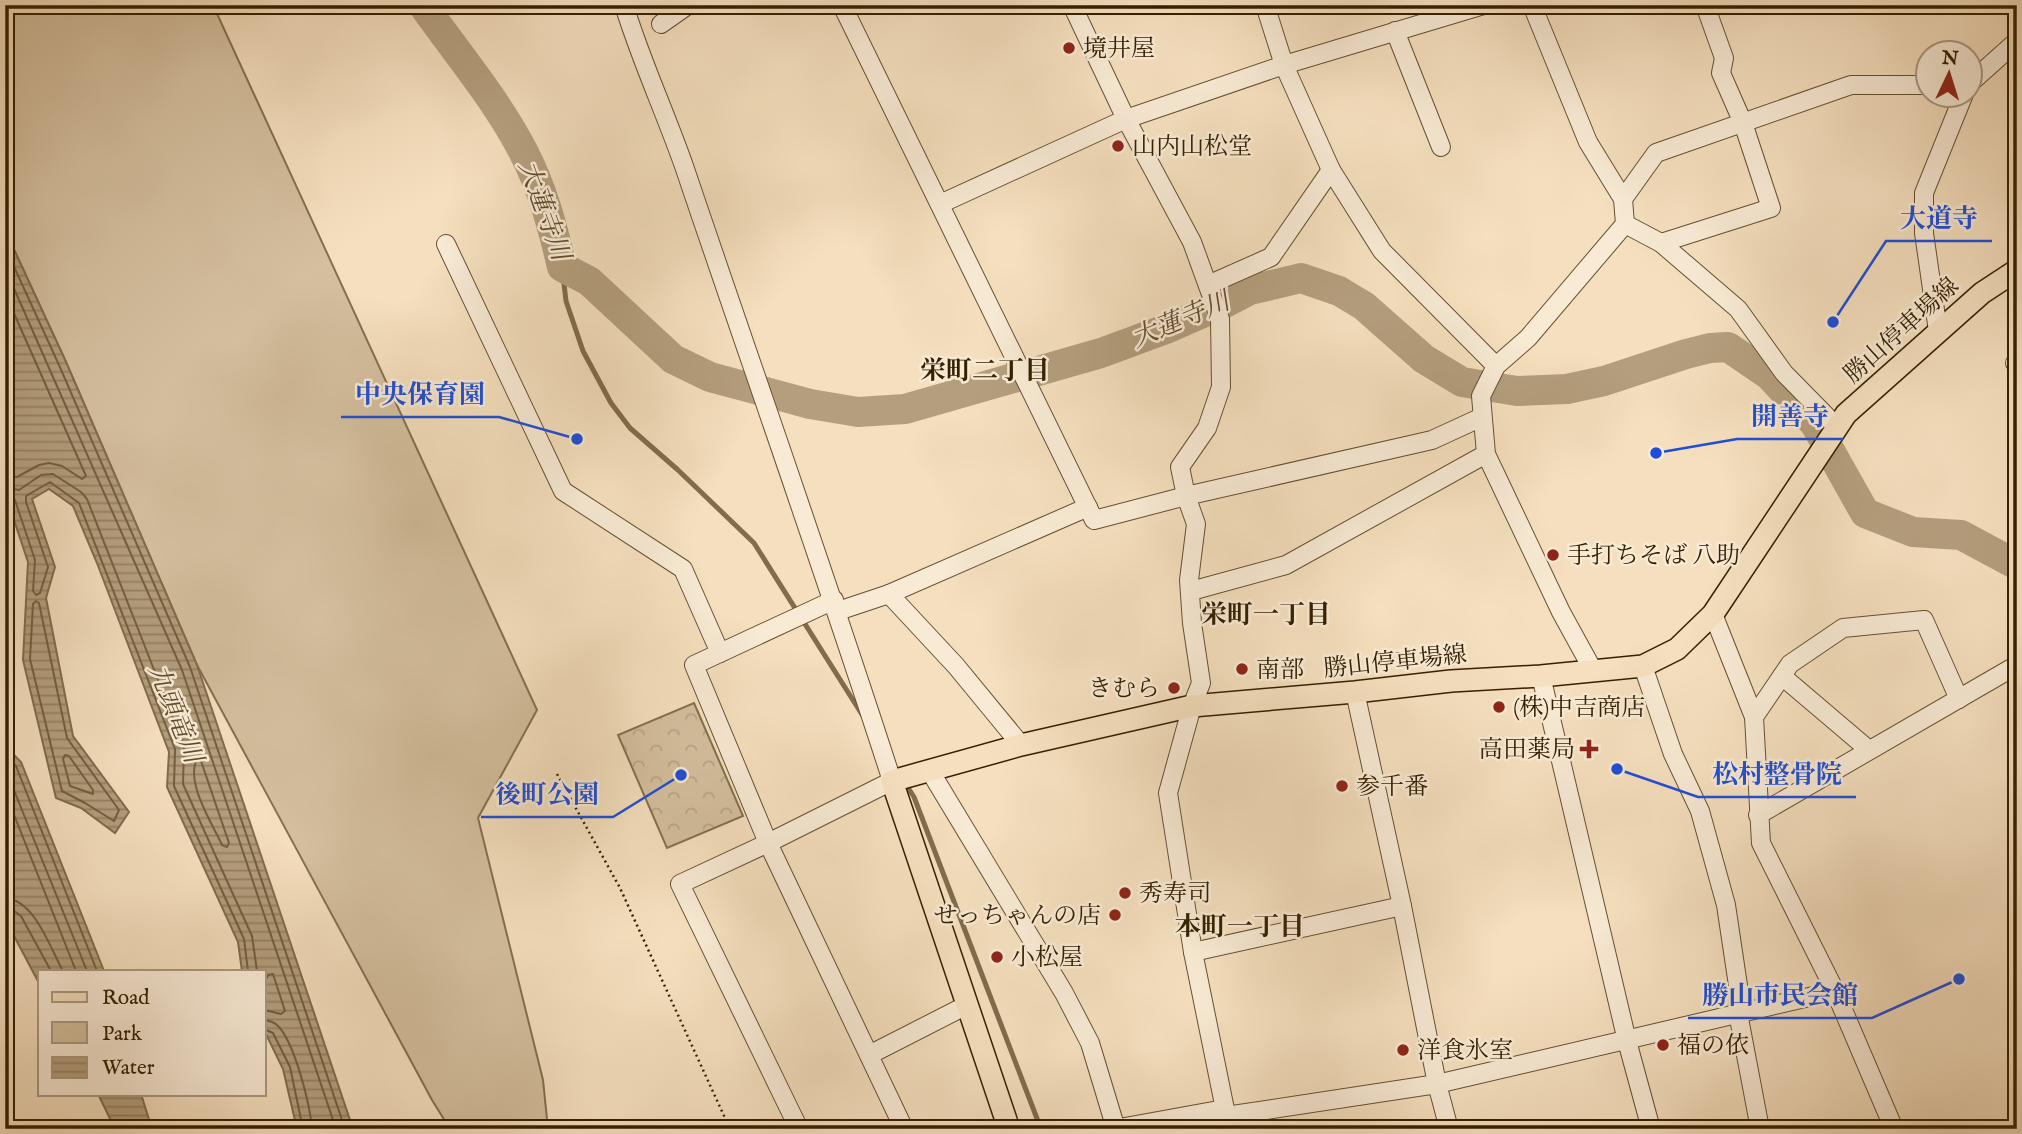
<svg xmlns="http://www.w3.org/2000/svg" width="2022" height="1134" font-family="'IM FELL English','Noto Serif JP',serif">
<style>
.green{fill:#d4bf9e;stroke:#84704f;stroke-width:2}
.forest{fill:url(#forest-crowns);stroke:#84704f;stroke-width:2}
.water{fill:url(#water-rules);stroke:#816c4b;stroke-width:2}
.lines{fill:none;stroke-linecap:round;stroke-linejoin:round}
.shore{stroke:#745f3e;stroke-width:2}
.stream{stroke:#816c4b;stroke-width:5}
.river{stroke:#b49e7d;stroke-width:30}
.minor-casing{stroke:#655030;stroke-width:20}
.major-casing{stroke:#352000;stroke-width:24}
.path{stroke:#352000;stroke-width:2.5;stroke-dasharray:2 3.5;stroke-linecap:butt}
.minor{stroke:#f8ead5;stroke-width:18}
.major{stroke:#f5dfbe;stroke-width:21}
.poi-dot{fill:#8f2418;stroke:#f8ead5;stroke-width:2.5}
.labels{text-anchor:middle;stroke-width:5;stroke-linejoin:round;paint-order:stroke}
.poi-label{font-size:24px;fill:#352000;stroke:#f8ead5;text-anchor:start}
.street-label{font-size:24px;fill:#352000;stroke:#f8ead5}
.water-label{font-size:26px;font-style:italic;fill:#614c2c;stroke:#f8ead5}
.neighbourhood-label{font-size:26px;font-weight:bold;fill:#352000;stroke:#f8ead5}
.leader{fill:none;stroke:#1d4ed8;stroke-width:2.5}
.callout-dot{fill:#1d4ed8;stroke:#f8ead5;stroke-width:2.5}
.callout-label{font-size:26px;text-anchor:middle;font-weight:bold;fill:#1d4ed8;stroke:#f8ead5;stroke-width:5;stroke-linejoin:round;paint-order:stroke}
</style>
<defs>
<pattern id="forest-crowns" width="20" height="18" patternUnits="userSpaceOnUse" patternTransform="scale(1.75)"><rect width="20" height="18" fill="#d4bf9e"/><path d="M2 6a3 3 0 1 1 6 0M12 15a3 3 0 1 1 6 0" fill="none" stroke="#b7a486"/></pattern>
<pattern id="water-rules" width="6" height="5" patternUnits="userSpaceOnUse" patternTransform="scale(1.75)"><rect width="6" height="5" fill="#b49e7d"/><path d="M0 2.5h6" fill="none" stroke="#938064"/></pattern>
</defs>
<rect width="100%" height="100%" fill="#f5dfbe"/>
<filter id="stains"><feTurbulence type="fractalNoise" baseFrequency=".00286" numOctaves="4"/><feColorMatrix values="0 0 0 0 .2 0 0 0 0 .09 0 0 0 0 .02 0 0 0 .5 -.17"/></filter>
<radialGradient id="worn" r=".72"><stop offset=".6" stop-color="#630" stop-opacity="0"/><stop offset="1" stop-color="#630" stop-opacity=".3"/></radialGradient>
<path class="green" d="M5 5H213L537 710 478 818 543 1080 548 1129H450L432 1100 197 665 66 362 5 230Z"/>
<path class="forest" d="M694 703 743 816 667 848 618 735Z"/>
<g class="water">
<path d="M5 230 66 362 197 665 353 1129H297L283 1069 264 1030V971H242L238 942 167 787 169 752 97 563 73 506 49 489 32 499 55 567 46 598 73 736 129 812 115 833 81 808 56 798 23 660 28 562 5 493Z"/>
<path d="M5 746 21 762 104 971H40V985L5 919Z"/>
<path d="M98 1094H141L152 1129H115Z"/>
</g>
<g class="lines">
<g class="shore">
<path d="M5 247 59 365 190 667 345 1129"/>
<path d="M5 268 182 670 336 1129"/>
<path d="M5 293 86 476 82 479 62 466 49 463 39 465 17 477 5 476"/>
<path d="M5 487 19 490 41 475 53 474 81 492 87 499 184 746 183 784 252 936 257 971"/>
<path d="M5 496H11L15 500 35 560 33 591 36 595 40 593 48 567 26 502V496L50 482 79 503 175 749 174 786 244 939 248 971"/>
<path d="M36 601 39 603 67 738 119 810 114 821 85 803 62 791 30 659 33 604Z"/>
<path d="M65 755 69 756 93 790V794L70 786 63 759Z"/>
<path d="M5 756 16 766 97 971"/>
<path d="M197 759 201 761 229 843 227 847 222 845C212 823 185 782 197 759Z"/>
<path d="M5 768 87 971"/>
<path d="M5 792 76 971"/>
<path d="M5 898C35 900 50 948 63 971"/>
<path d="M5 909 14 911 21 916 51 971"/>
<path d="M264 983 268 975 273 974 285 1011 281 1014 264 1010"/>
<path d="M264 1020C270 1021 275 1022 279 1027 295 1045 310 1104 312 1129"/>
<path d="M264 1029 273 1033 290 1067 303 1129"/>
</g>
<g class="stream">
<path d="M562 267 566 301 583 351 611 403 630 428 678 470 754 543 863 716"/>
<path d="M905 783 914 797 1041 1129"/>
</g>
<path class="river" d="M423 5C457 53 496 99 523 151 542 187 553 228 562 267L589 281 673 359 710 377 810 404 858 412 905 409 1101 353 1166 329 1223 304 1250 290 1301 278 1339 291 1364 306 1424 359 1462 382 1517 391 1567 389 1604 381 1686 354 1710 348 1728 347 1769 375 1815 424 1865 513 1913 532 1961 535 2017 565"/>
<g class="minor-casing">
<g id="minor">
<path d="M624 5C641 61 666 114 685 169 754 373 826 576 892 781L768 843 680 884 799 1129"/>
<path d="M842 5 1094 520 1186 496 1432 440 1482 417"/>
<path d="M1072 5 1126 119 1192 242 1220 319 1221 387 1207 428 1180 467 1186 496 1196 524 1189 580 1192 623 1201 683 1192 706 1168 793 1193 952 1229 1129"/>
<path d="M1265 5 1284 65 1331 170 1382 251 1496 366"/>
<path d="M1532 5 1588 142 1623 199 1625 224 1528 338 1496 366 1481 396 1486 454 1561 612 1594 672"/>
<path d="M661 24 688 5"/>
<path d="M1395 31 1441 147"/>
<path d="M1969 84 2017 41"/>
<path d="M1623 199 1656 153 1851 85H1927"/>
<path d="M940 204 1126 119 1284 65 1484 5"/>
<path d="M1625 224 1661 243 1738 309 1784 373 1837 427"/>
<path d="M1661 243 1771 208 1743 123 1721 73 1724 58 1705 5"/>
<path d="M446 244 563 491 683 569 720 653"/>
<path d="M1208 285 1271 257 1331 170"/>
<path d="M1938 331 1924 233V193L1964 94"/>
<path d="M2015 363 2017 361"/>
<path d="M1191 591 1286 565 1486 454"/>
<path d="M834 600 694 665 768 843 904 1129"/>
<path d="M838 611 889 594"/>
<path d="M1713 614 1754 717 1761 843 1835 991 1894 1129"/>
<path d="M1643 666 1673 754 1700 811 1726 905 1739 992 1738 1013 1760 1129"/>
<path d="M1541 676 1627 1041 1651 1129"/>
<path d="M1782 676 1869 750"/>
<path d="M1355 692 1402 906 1437 1084 1449 1129"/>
<path d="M1754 717 1790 664 1843 628 1924 620 1959 699"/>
<path d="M1021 745 956 666 889 594 1088 507"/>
<path d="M930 771 1064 993 1090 1043 1116 1129"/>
<path d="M1758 815 2017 665"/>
<path d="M1193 952 1402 906"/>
<path d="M869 1055 967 1005"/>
<path d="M1226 1116 1437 1084 1835 991"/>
<path d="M1114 1129 1224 1109"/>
</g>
</g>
<g class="major-casing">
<path id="major" d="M1009 1129 892 781 1021 745 1192 706 1355 692 1451 681 1541 676 1643 666 1677 649 1713 614 1846 414 1982 293 2017 270"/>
</g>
<path class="path" d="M557 774 620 888 730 1129"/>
<use href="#minor" class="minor"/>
<use href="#major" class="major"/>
</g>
<g class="poi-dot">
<circle cx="1069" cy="48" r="7"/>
<circle cx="1118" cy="146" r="7"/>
<circle cx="1553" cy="555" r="7"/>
<circle cx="1242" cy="669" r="7"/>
<circle cx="1174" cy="688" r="7"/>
<circle cx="1499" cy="707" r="7"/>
<path d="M1585.5 738.5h7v7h7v7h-7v7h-7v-7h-7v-7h7z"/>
<circle cx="1342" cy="786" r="7"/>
<circle cx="1125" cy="893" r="7"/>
<circle cx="1115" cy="915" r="7"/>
<circle cx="997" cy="957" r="7"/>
<circle cx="1663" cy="1045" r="7"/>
<circle cx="1403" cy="1050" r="7"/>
</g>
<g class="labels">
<g class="poi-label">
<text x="1083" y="56">境井屋</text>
<text x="1132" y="154">山内山松堂</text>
<text x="1567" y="563">手打ちそば 八助</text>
<text x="1256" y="677">南部</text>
<text x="1160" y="696" text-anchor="end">きむら</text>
<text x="1513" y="715">(株)中吉商店</text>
<text x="1575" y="757" text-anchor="end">高田薬局</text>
<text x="1356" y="794">参千番</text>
<text x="1139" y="901">秀寿司</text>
<text x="1101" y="923" text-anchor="end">せっちゃんの店</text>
<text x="1011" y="965">小松屋</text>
<text x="1677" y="1053">福の依</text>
<text x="1417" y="1058">洋食氷室</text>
</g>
<g class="street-label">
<text transform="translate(1901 330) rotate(-42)" y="8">勝山停車場線</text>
<text transform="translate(1395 661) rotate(-6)" y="8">勝山停車場線</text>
</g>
<g class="water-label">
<text transform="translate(545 210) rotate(70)" y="9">大蓮寺川</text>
<text transform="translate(1180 319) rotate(-23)" y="9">大蓮寺川</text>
<text transform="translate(176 713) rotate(68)" y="9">九頭竜川</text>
</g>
<g class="neighbourhood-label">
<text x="985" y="379">栄町二丁目</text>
<text x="1266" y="623">栄町一丁目</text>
<text x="1240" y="935">本町一丁目</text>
</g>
</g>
<path class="leader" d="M1833 322L1886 241H1992M577 439L499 417H341M1656 453L1737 439H1843M1617 769L1698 797H1856M681 775L613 817H481M1959 979L1872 1018H1688"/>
<g class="callout-dot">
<circle cx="1833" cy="322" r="7"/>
<circle cx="577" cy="439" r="7"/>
<circle cx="1656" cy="453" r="7"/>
<circle cx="1617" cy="769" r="7"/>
<circle cx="681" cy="775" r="7"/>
<circle cx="1959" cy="979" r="7"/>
</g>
<g class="callout-label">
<text x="1939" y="227">大道寺</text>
<text x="420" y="403">中央保育園</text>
<text x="1790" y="425">開善寺</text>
<text x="1777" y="783">松村整骨院</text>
<text x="547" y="803">後町公園</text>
<text x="1780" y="1004">勝山市民会館</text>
</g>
<rect width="2022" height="1134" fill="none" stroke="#f5dfbe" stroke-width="28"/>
<rect x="7" y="7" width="2008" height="1120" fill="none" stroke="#352000" stroke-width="3.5"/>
<rect x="14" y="14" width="1994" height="1106" fill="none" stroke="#352000" stroke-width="2"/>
<rect x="38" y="970" width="228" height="126" fill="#f8ead5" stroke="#aa9980" stroke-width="2"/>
<rect x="52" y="992" width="35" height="10" fill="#f5dfbe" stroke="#aa9980" stroke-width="2"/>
<text x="102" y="1004" font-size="21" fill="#352000">Road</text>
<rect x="52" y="1022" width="35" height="21" fill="#d4bf9e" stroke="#aa9980" stroke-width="2"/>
<text x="102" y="1040" font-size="21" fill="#352000">Park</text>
<rect x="52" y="1057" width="35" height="21" fill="url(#water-rules)" stroke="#aa9980" stroke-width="2"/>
<text x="102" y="1074" font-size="21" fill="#352000">Water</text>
<g transform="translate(1949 74) rotate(4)"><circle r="33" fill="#f8ead5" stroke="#aa9980" stroke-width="2"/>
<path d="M0-5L12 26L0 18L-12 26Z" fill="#8f2418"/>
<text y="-10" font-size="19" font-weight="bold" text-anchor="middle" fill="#352000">N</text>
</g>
<rect width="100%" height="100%" filter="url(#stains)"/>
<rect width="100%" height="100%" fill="url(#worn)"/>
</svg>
